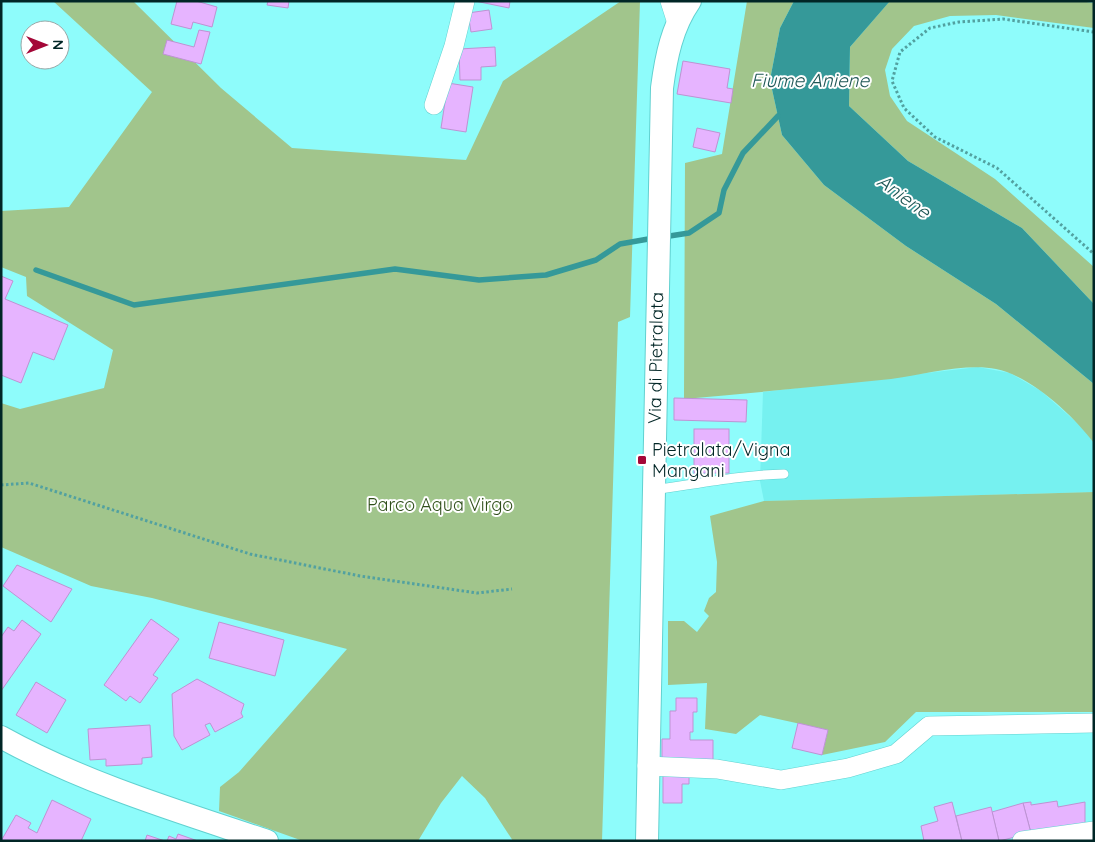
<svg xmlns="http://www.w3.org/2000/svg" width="1095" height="842" font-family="Quicksand,sans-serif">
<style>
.built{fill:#76f1f0}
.green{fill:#a1c58c}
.water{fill:#359999}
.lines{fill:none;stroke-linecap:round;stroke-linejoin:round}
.stream{stroke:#359999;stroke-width:5.5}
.building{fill:#e6b4ff;stroke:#be93d3}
.service-casing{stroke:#61d1d0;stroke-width:10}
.minor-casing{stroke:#61d1d0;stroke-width:20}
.tertiary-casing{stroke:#61d1d0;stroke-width:24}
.path{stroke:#52a1a0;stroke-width:3;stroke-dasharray:2.5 2.5;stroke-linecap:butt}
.service{stroke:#fff;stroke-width:9}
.minor{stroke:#fff;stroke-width:19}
.tertiary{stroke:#fff;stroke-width:22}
.poi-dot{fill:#a40738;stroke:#fff;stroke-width:2}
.labels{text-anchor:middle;stroke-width:4;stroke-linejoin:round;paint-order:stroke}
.street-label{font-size:18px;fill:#012626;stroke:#fff}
.poi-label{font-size:18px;fill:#012626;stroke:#fff;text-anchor:start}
.park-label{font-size:18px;fill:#304f1b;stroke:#fff}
.water-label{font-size:19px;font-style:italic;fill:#205857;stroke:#fff}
</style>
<rect width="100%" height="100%" fill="#8efcfb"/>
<path class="built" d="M978 367 1010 373 1041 391 1083 428 1094 443V492L764 501 760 481 763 392Z"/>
<g class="green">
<path d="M53 1H133L221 88 292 148 466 160 503 81 621 1H640L630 317 618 322 602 841H513L485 798 462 776 441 803 418 841H303L219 811 220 787 239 772 347 649 152 598 91 586 1 547V403L20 409 104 388 113 350 27 296 26 277 1 267V211L69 207 152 92Z"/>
<path d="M747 1H794L780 28 770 80 782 135 824 185 906 246 996 304 1094 384V443C1073 415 1031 376 996 369 965 363 923 375 891 379 822 386 753 393 684 399L685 163 722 154Z"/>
<path d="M1079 1 1094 3V28L996 15 950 16 914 26 892 49 885 70 890 96 907 121 995 179 1094 267V304L1022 228 908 161 849 106 850 47 889 2Z"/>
<path d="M1094 492V712H916L885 742 822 755 828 730 760 715 736 734 705 729 707 683 668 685V621H684L697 632 709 616 704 611 709 598 716 592 717 562 710 516 764 501Z"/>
</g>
<path class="water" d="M794 1H890L850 47 849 106 908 161 1022 228 1094 304V384L996 304 906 246 824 185 782 135 770 80 780 28Z"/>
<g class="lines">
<g class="stream">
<path d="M663 237 689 233 719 213 724 190 743 153 778 116"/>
<path d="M36 270 134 305 395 269 479 280 546 275 596 260 620 244 654 238"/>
</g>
</g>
<g class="building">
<path d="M177 1H196L217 7 212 27 193 22 191 29 171 24Z"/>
<path d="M268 1H289L288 8 267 5Z"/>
<path d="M475 1H510L509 8Z"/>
<path d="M489 10 492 29 471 32 468 13Z"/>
<path d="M199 30 210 32 201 64 163 54 167 40 194 47Z"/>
<path d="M495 47 496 66 481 67V80H460L459 49Z"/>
<path d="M683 61 730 69 727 88 733 89 731 103 677 94Z"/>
<path d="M448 83 473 87 466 132 441 128Z"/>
<path d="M697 128 720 133 715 152 693 147Z"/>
<path d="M1 276 13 281 5 299 68 325 54 360 33 352 21 383 1 375Z"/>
<path d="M674 398 747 400 746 422 674 420Z"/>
<rect x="694" y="429" width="35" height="44"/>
<path d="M17 565 72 589 51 622 3 586Z"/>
<path d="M151 619 179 639 153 675 158 678 140 703 130 696 126 701 104 685Z"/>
<path d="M22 620 41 634 1 691V637L8 627 14 631Z"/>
<path d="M219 622 284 640 275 676 209 658Z"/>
<path d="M197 679 244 704 241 713 243 717 215 732 210 723 205 725 210 735 182 750 174 736 172 694Z"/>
<path d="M36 682 66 700 47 733 16 715Z"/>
<path d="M676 698H697V712H693V732H690V740H713V762H662V739H670V711H676Z"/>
<path d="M798 723 828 730 822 755 792 748Z"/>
<path d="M150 725 152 757 142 758V764L106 766V759L90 760 88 729Z"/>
<path d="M663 775H689V784H682V803H663Z"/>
<path d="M52 800 91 819 81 841H1L16 815 31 823 28 828 37 833Z"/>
<path d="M1057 801 1058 807 1085 802V825L1031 833 1023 803 1031 802V805Z"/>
<path d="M952 802 962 841H924L921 826 938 821 934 807Z"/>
<path d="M1023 803 1031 833 999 841 992 812Z"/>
<path d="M991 807 999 841H962L956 816Z"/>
<path d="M178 834 198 841H167L169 836 176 839Z"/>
<path d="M147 835 165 841H145Z"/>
</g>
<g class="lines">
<g class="service-casing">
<path id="service" d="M653 490C697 484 740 475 784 474"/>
</g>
<g class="minor-casing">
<g id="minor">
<path d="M670 1 677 23"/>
<path d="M434 105 454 46 465 1"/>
<path d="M647 766 717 769 781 780 848 768 896 754 929 726 1094 723"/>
<path d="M1022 841 1094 831"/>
</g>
</g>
<g class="tertiary-casing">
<g id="tertiary">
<path d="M1 737C84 783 177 811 267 841"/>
<path d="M647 841 662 88C666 57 672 27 690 1"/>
</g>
</g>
<g class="path">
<path d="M1094 32 1003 19 959 22 930 28 900 52 892 81 904 108 935 137 997 168 1094 254"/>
<path d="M1 485 29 483 250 554 360 576 477 593 512 589"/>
</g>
<use href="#service" class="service"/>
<use href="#minor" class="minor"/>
<use href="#tertiary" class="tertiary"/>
</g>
<rect class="poi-dot" x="637" y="455" width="10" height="10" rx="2.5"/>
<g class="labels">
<g class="street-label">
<text transform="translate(656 358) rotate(-89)" y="6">Via di Pietralata</text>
</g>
<g class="poi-label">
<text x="652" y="456">Pietralata/Vigna<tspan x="652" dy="21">Mangani</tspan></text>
</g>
<g class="park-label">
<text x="440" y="511">Parco Aqua Virgo</text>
</g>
<g class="water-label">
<text x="810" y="87">Fiume Aniene</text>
<text transform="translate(904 196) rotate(36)" y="7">Aniene</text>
</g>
</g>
<rect width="1095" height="842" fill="none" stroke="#012626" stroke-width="5"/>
<g transform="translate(45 45) rotate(90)"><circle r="24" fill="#ffffff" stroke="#99a8a8"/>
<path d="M0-4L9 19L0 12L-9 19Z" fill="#a40738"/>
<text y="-8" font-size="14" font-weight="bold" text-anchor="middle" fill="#012626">N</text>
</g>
</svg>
